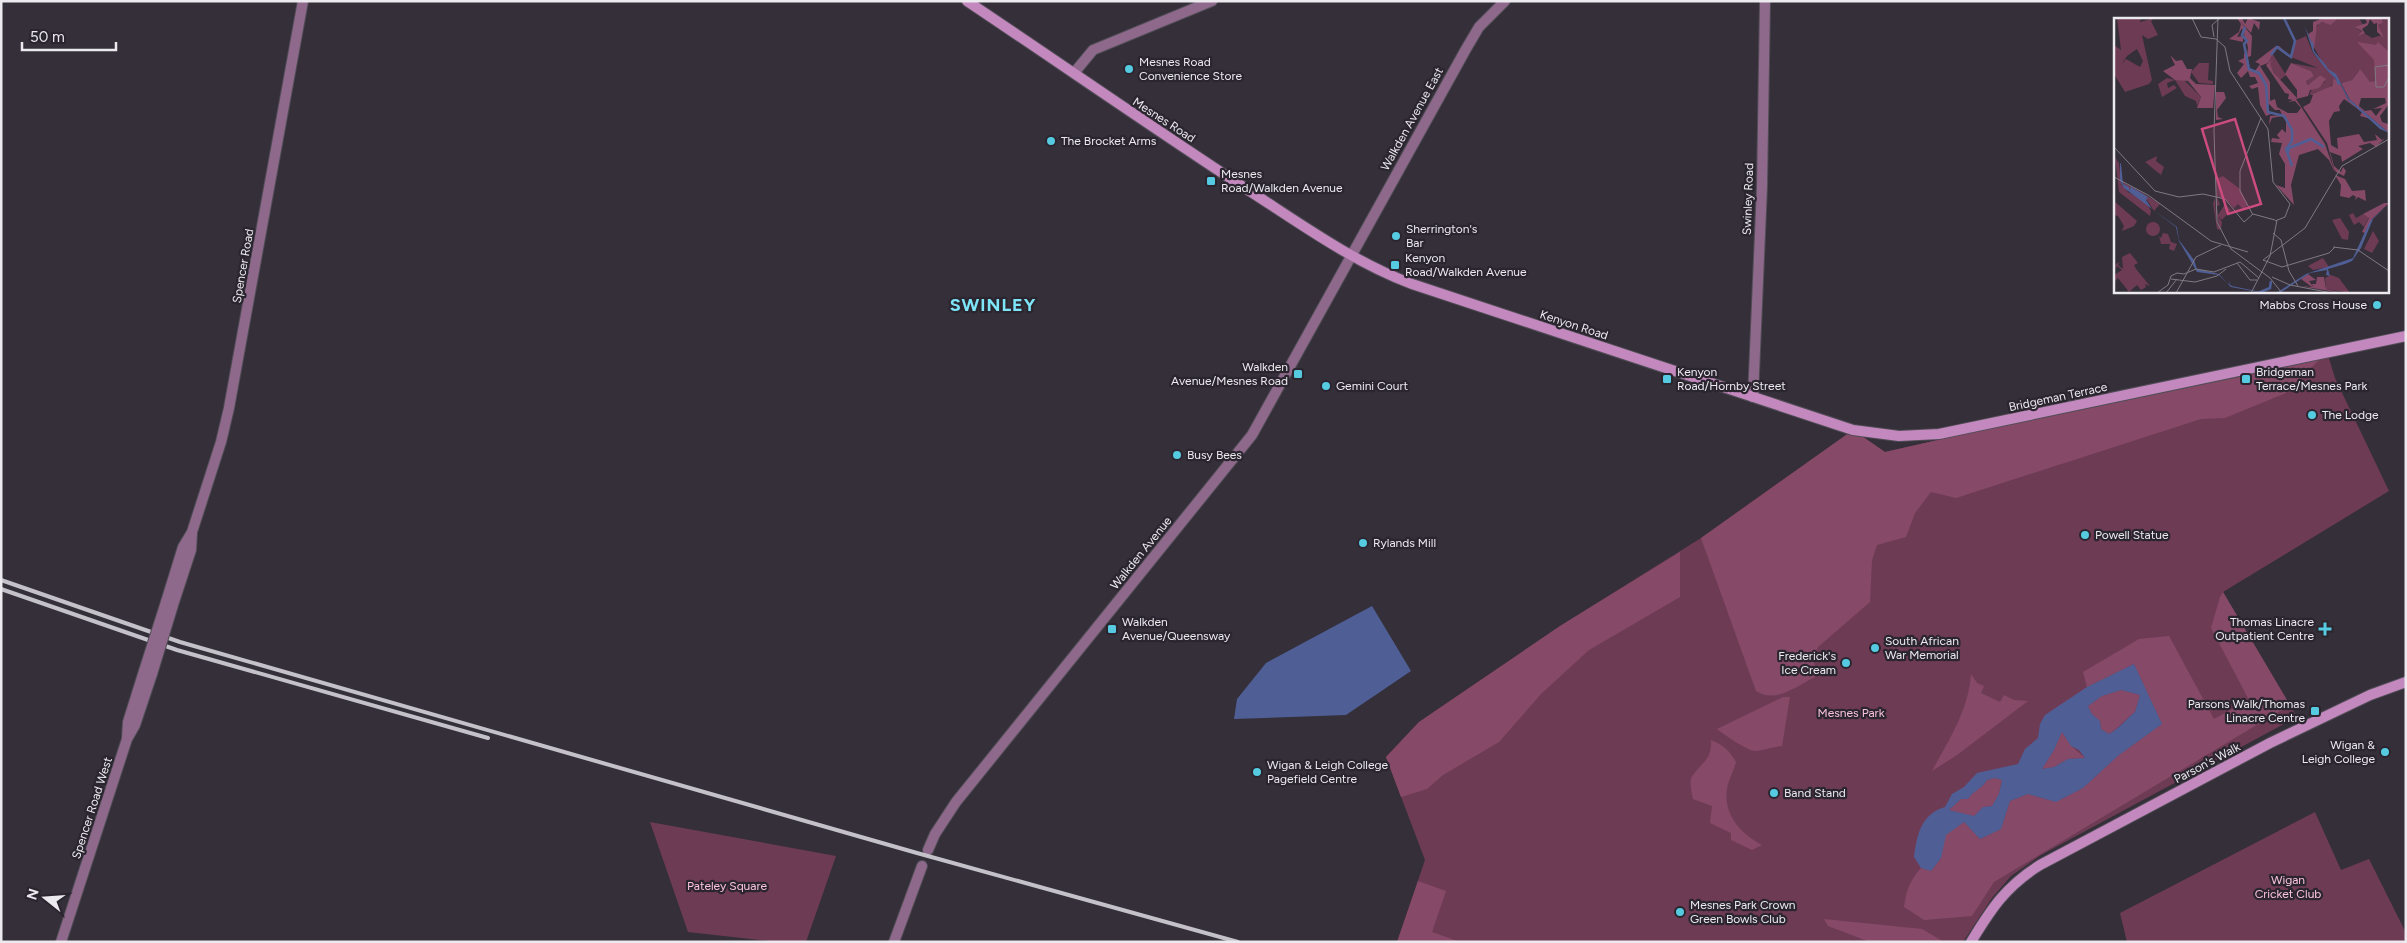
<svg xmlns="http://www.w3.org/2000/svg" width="2407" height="943" font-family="Figtree,sans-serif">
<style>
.green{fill:#6e3b55}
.forest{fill:#864a68}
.water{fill:#4f5f96;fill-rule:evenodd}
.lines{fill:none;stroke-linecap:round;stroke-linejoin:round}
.tertiary-casing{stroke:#514d56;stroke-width:12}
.secondary-casing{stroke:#514d56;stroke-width:12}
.tertiary{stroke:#8e698b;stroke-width:10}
.secondary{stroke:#c388be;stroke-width:10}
.rail{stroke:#c4c1c8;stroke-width:4}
.tertiary-bridge-casing{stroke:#514d56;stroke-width:12;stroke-linecap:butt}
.tertiary-bridge{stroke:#8e698b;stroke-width:10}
.poi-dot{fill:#55cae0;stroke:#2a252f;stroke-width:2}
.labels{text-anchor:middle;stroke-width:4.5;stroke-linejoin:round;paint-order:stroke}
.poi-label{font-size:12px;fill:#ece9ef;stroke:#2a252f;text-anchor:start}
.street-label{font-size:12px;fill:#ece9ef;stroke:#2a252f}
.park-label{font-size:12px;fill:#fbc2dd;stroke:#2a252f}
.district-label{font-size:18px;font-weight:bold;letter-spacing:1px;fill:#7ee5f9;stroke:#2a252f}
.inset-river{fill:none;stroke:#4f5f96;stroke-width:2.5}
.inset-road{fill:none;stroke:#7e7982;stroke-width:1}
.view{fill:#cc4c80;fill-opacity:0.15;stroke:#cc4c80;stroke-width:2.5}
.inset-edge{fill:none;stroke:#ece9ef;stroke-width:2.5}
</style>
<rect width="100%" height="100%" fill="#342f39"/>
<g class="green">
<path d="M2327 352 2335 378 2389 491 2223 592 2297 717 2041 855 2011 876 1992 898 1963 942H1397L1425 860 1386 757 1419 722 1560 626 1701 538 1853 430 1885 452Z"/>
<path d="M2315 812 2341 870 2369 859 2406 933V942H2127L2120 913Z"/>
<path d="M650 822 836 856 806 942H778L688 932Z"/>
</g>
<g class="forest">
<path d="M2327 352 2286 393 2225 418 2201 419 1956 498 1931 492 1915 513 1906 537 1877 545 1872 560 1870 602 1818 647 1814 657 1815 677C1797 686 1775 704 1756 691L1701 538 1853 430 1885 452Z"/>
<path d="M1680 552V597L1589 650 1541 694 1499 742 1443 775 1427 789 1401 797 1386 757 1419 722 1560 626Z"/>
<path d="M2223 592 2290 705 1994 882 1972 916 1924 920 1904 907C1906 891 1910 880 1921 868L1931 871 1941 858 1945 835 1964 822 1980 839 2001 829 2010 801 2028 794 2056 802 2083 788 2119 755 2162 724 2134 664 2087 687 2083 672 2139 639 2169 636 2214 719 2249 700 2211 628 2220 597Z"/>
<path d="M1971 674 1977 683 1984 686 1981 693 2000 702 2004 695 2014 700 2028 701 1957 755 1932 771C1949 740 1969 709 1971 674Z"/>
<path d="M2121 690 2140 695 2135 712C2125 719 2120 727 2109 734L2101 729 2100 721 2092 714 2088 706 2102 696Z"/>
<path d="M1783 697H1790L1782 746C1773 747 1761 751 1755 751 1748 751 1723 734 1717 729Z"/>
<path d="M2062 732 2071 746 2085 758 2068 759 2054 767 2042 769 2054 750Z"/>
<path d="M1711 740C1723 745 1729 750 1736 762 1734 770 1730 777 1728 784 1721 812 1739 833 1762 845L1752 850 1731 840V833L1710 823 1712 806 1693 799C1692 792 1688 781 1693 775 1702 762 1712 760 1711 740Z"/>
<path d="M1995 778 2002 779 1999 794 1992 806 1983 807 1974 816 1949 810 1961 799H1968C1974 790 1982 789 1987 780Z"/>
<path d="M1418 881 1446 891 1432 932 1460 942H1397Z"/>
<path d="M1824 919 1922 929 1944 942H1870L1828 926Z"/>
</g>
<g class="water">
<path d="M1372 606 1411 671 1346 715 1234 719 1237 699 1266 663Z"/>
<path d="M2134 664 2162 724 2119 755 2083 788 2056 802 2028 794 2010 801 2001 829 1980 839 1964 822 1946 835 1941 858 1931 871 1921 868 1914 857C1917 835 1921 814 1945 807L1952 794 1964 787 1977 773 2018 764 2025 749 2038 738 2040 724 2045 715 2087 687ZM2121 690 2140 695 2135 712C2126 719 2120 728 2109 734L2101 729 2100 721 2092 714 2088 706 2102 696ZM2062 732 2071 746 2079 750 2085 758 2068 759 2054 767 2042 769 2054 750ZM1995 778 2002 780 1999 794 1992 806 1983 807 1974 816 1949 810 1961 799H1968C1974 790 1982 789 1987 780Z"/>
</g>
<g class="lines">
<g class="tertiary-casing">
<g id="tertiary">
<path d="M1074 73 1093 50 1212 1"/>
<path d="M1753 397 1762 187 1765 1"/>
<path d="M166 602 183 547 192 532 221 442 229 408 303 1"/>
<path d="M173 605 191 550 192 533"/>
<path d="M127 738 128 722 144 671"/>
<path d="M928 850 935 834 956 802 1252 435 1466 49 1479 27 1505 1"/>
<path d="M61 942 127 739 135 725 152 674"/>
<path d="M894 942 922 866"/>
</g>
</g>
<g class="secondary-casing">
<g id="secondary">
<path d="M967 1C1061 64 1153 128 1248 190 1301 224 1353 262 1412 284L1853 430 1899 436 1939 434 2406 336"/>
<path d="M1971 942C1991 909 2006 886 2040 865L2270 743 2370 695 2406 682"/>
</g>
</g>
<use href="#tertiary" class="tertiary"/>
<use href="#secondary" class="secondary"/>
<g class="rail">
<path d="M1 580 180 642 917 853 1238 942"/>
<path d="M1 589 177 650 488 738"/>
</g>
<g class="tertiary-bridge-casing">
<g id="tertiary-bridge">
<path d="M144 671 166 602"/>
<path d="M152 674 173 605"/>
</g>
</g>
<use href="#tertiary-bridge" class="tertiary-bridge"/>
</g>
<g class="poi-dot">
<circle cx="1129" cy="69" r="5"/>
<circle cx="1051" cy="141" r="5"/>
<rect x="1206" y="176" width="10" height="10" rx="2.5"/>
<circle cx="1396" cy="236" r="5"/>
<rect x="1390" y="260" width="10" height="10" rx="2.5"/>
<circle cx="2377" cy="305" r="5"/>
<rect x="1293" y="369" width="10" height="10" rx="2.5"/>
<rect x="1662" y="374" width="10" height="10" rx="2.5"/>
<rect x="2241" y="374" width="10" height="10" rx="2.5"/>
<circle cx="1326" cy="386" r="5"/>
<circle cx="2312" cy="415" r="5"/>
<circle cx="1177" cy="455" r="5"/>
<circle cx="2085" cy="535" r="5"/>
<circle cx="1363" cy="543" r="5"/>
<rect x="1107" y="624" width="10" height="10" rx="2.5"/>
<path d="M2322.5 621.5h5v5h5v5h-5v5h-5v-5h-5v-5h5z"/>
<circle cx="1875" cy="648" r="5"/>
<circle cx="1846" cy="663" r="5"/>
<rect x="2310" y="706" width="10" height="10" rx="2.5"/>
<circle cx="2385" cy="752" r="5"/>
<circle cx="1257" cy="772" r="5"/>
<circle cx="1774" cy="793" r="5"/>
<circle cx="1680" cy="912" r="5"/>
</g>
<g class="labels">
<g class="poi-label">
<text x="1139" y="66">Mesnes Road<tspan x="1139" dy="14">Convenience Store</tspan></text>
<text x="1061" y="145">The Brocket Arms</text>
<text x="1221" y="178">Mesnes<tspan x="1221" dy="14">Road/Walkden Avenue</tspan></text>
<text x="1406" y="233">Sherrington's<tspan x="1406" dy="14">Bar</tspan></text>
<text x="1405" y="262">Kenyon<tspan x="1405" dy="14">Road/Walkden Avenue</tspan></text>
<text x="2367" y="309" text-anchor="end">Mabbs Cross House</text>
<text x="1288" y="371" text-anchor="end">Walkden<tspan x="1288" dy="14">Avenue/Mesnes Road</tspan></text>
<text x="1677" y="376">Kenyon<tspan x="1677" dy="14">Road/Hornby Street</tspan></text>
<text x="2256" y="376">Bridgeman<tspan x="2256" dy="14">Terrace/Mesnes Park</tspan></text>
<text x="1336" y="390">Gemini Court</text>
<text x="2322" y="419">The Lodge</text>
<text x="1187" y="459">Busy Bees</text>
<text x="2095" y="539">Powell Statue</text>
<text x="1373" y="547">Rylands Mill</text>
<text x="1122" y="626">Walkden<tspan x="1122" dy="14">Avenue/Queensway</tspan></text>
<text x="2314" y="626" text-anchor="end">Thomas Linacre<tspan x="2314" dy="14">Outpatient Centre</tspan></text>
<text x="1885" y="645">South African<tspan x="1885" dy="14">War Memorial</tspan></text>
<text x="1836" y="660" text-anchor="end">Frederick's<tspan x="1836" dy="14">Ice Cream</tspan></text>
<text x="2305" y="708" text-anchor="end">Parsons Walk/Thomas<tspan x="2305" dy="14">Linacre Centre</tspan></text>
<text x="2375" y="749" text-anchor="end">Wigan &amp;<tspan x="2375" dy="14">Leigh College</tspan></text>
<text x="1267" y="769">Wigan &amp; Leigh College<tspan x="1267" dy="14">Pagefield Centre</tspan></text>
<text x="1784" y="797">Band Stand</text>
<text x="1690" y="909">Mesnes Park Crown<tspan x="1690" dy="14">Green Bowls Club</tspan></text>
</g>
<g class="street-label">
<text transform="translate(1412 119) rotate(-61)" y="4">Walkden Avenue East</text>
<text transform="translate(1164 120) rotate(33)" y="4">Mesnes Road</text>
<text transform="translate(1748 199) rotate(-88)" y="4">Swinley Road</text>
<text transform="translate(243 266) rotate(-80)" y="4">Spencer Road</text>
<text transform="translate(1574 325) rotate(18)" y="4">Kenyon Road</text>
<text transform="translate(2058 397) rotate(-12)" y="4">Bridgeman Terrace</text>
<text transform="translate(1141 553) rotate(-51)" y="4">Walkden Avenue</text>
<text transform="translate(2207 763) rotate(-28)" y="4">Parson's Walk</text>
<text transform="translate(92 808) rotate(-72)" y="4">Spencer Road West</text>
</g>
<g class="park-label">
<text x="1851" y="717">Mesnes Park</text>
<text x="2288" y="884">Wigan<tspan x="2288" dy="14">Cricket Club</tspan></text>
<text x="727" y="890">Pateley Square</text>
</g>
<g class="district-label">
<text x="993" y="311">SWINLEY</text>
</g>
</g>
<g transform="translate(2114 18)">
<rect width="275" height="275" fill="#342f39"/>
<path d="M3 0H27L26 4 40 0 37 3 44 17 34 21 28 17 38 62 35 66 11 74 0 56V27L7 32ZM23 31 29 43 26 49 12 41 7 47 13 38ZM224 0H245L249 7 240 9 258 20 268 17 269 20 264 7 269 5 268 1 275 0V62L263 60 261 64H256L245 52 238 62 227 65 211 49 197 24 205 4 213 5ZM192 18 199 35 221 61 216 70 195 77 198 71 211 64 206 57 194 67 192 62 200 58 197 53 177 45 204 50 177 39 181 23ZM158 35 172 57 165 63 153 42ZM85 45H95L94 62 99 63V66L85 65 77 54ZM53 60 61 62 53 65 54 70 60 67 63 70 48 79 44 66ZM68 60 87 79 83 88 82 83 71 78 61 62ZM43 138 42 143 50 149 47 157 31 144ZM1 140 5 145 7 166 14 174 32 184 37 193 36 198 5 174ZM109 158 126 171 134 187 129 191 124 186 120 190 112 182 103 179 106 187 103 188 104 197 111 186 117 192 108 202 104 198 108 204 107 212 103 211 99 185 101 180 102 201 105 209 102 193V161ZM7 163 27 174 46 186 40 193 33 182 14 172ZM0 183 23 203 20 208 8 213 10 208 4 198 0 197ZM239 195 242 200 249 196 255 199 250 209 245 204 240 207 235 197ZM226 200 235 214 234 222 228 221 218 202ZM32 211a7 7 0 1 1 14 0a7 7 0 1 1-14 0ZM259 213 265 223 258 235 250 231ZM49 215 54 216 57 224 63 226 60 233 55 231 56 226H47L45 218 47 220ZM16 235 24 245 20 247 22 251 36 268 31 266 32 269 27 272 23 267 15 274 4 260 1 263 0 257 8 252 3 248 1 251 2 246 6 244 4 247 9 251 8 239ZM209 240 215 249 199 252 194 248ZM217 257 225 260 236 275 212 271 211 260Z" fill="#6e3b55" fill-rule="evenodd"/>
<path d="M123 0H128L131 6 134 0 146 4 145 12 140 5 137 15 126 3 138 18 137 38 134 39 135 51 141 53 146 46 141 44 162 28H165L177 39 181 24 177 40 162 29 154 45 146 48 156 64V83L161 81 163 89 174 95H183L187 90 181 83 174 84 179 82 174 81 175 76 171 75 152 47 158 42 156 46 160 55 183 80V72L171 56 177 45 197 53 200 58 192 63 194 67 206 57 212 61 205 70 196 72 194 78 182 81 211 126 221 155 215 142 204 131 185 137 177 167 180 187 162 167 171 170V146L165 136 168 125 157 124 158 120 166 121 163 117 168 111 172 115V102L168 98 158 100 155 107 156 98 168 97 166 92H161L155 86 153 90 157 96 152 98 146 87 144 69 138 71 135 68 144 65 141 59H136L134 53 127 60 123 55 130 46 124 43 130 40V35L133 38 134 29 128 10 123 19 129 18V24L115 21 125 14 127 6ZM209 0H224L217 7 208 4 203 7 200 31 194 16 199 13V4ZM251 0 268 1 269 5 264 7 270 20 263 14V5L260 6 256 1 254 7 248 11 251 15 244 18 248 13 240 9 253 5ZM38 1 56 37 62 43 68 42 73 51H78L76 60 82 66 101 67 99 90H83L87 79 74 63 61 62 49 53 61 47ZM243 24 262 27 264 24 275 34V86L266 98 268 104 274 106V114L236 82 227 65 238 62 246 51 256 64 262 63 260 42ZM247 80H271L272 85 259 91 268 90 262 98 257 92 251 93 245 88ZM210 49 219 58 223 63V65L227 67 234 82 257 101 246 98 248 94 230 81 225 88 226 93 220 94 215 103 217 127 224 131 223 120 245 116 250 124 263 122 261 116 268 122 271 120 262 129 256 125 244 128 249 131 228 144 227 138 216 134 220 148 227 154 229 149 232 153 230 158 222 154 220 151 213 125 189 89 196 85 199 77H196L218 68 220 60ZM102 74H110L112 80 103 92 104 99 109 101 102 102ZM221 157 231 161 238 173 251 172 252 183 244 179 241 182 242 179 239 177 235 180 226 178 227 167ZM270 185H275L258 201 251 215 248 214 255 200 249 196ZM194 256 202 262 195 263 200 270 198 266H202L203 259H210L212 271 228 275 186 268 198 269 187 261Z" fill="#864a68" fill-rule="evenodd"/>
<path d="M183 0 191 9 198 25 199 23 200 33 214 50 211 49 222 56 235 81 275 115 266 111 234 82 227 67 223 66 222 61 211 50 199 34 191 9ZM0 137 7 146 9 166 15 169V173L17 169 34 179 32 182 38 191 63 209 65 222 80 242 83 251 105 256 114 266 117 263 115 266 118 268 142 273 149 275 117 269 105 257 83 254 65 223 62 209 10 170 6 163V145ZM275 186 259 201 247 230 238 243 231 246 214 251 216 258 212 257 213 252 196 255 169 273 162 275 192 256 239 240 256 203Z" fill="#4f5f96"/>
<path class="inset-river" d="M131 9 128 17 133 23 130 26 135 51 145 55 152 67 154 94 170 98 178 112V123L172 131 178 148M157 37 163 29 177 39 181 23 170 0M174 134 175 130 197 121 210 129M144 275 156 270 157 263"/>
<path class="inset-road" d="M78 0 87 19 102 21 111 29 116 53 154 111 159 164 176 186 171 199 161 203M104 0 100 114 103 204 117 231 156 260 168 275M100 19 98 7 106 0M275 47 261 49 262 69H270L275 59M0 129 41 173 65 179 89 176 111 181 130 204 139 196 161 202M0 159 34 177 97 223 134 234M139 197 126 173V153L147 100M159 215 167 222 175 253 184 268M219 229 244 232 275 253M157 236 191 210 228 148 275 121M157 236 149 242 168 249 215 235 221 229M123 245 136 262H143M158 259 176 267 218 275M57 261 81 264 103 258 112 251M43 275 54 267 57 258 63 255 70 256 82 251 100 254 126 244 145 260M52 275 63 261M62 275 82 239 107 227M137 275 156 238 163 202"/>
<path class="view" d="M121 101 147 186 114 196 88 111Z"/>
<rect width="275" height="275" class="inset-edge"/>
</g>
<rect width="2407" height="943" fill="none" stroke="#ece9ef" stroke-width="5"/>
<g transform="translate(45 898) rotate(287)" stroke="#2a252f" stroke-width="4" paint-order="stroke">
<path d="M0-4L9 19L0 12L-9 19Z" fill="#ece9ef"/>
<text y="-8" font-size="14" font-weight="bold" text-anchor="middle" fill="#ece9ef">N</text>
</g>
<path d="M22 42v8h94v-8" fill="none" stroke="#ece9ef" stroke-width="2.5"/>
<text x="30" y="42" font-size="15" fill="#ece9ef" stroke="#2a252f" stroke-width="4" paint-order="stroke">50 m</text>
</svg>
